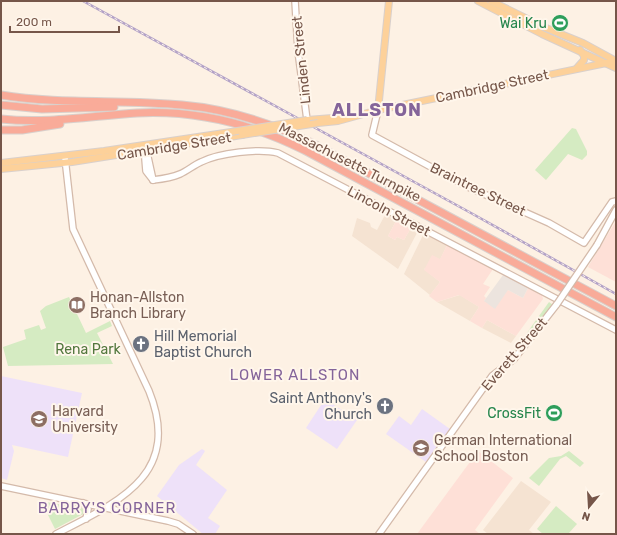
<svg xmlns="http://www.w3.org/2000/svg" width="617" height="535" font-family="Rubik,sans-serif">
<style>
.residential{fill:#f5e3d2}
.commercial{fill:#fee0d7}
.industrial{fill:#ece4de}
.education{fill:#eee1f9}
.green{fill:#d5ebc2}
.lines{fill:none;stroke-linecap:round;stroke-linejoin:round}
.secondary-casing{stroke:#d4baaa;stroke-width:8}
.primary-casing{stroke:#d9d0cc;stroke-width:8}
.highway-casing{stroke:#d9d0cc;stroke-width:9}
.secondary{stroke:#fff;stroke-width:5.5}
.primary{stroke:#fdd19a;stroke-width:6}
.highway{stroke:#f9ab99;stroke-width:7}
.rail-casing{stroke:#b3a2c7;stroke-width:2.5}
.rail{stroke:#fff6eb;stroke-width:1;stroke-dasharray:3;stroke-linecap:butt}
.secondary-bridge-casing{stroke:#d4baaa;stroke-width:8;stroke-linecap:butt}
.primary-bridge-casing{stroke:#d9d0cc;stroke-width:8;stroke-linecap:butt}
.secondary-bridge{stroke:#fff;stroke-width:5.5}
.primary-bridge{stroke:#fdd19a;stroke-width:6}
.labels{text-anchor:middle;stroke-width:4;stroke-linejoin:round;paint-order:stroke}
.leisure-label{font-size:14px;fill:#27864d;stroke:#fff6eb;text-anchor:end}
.street-label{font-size:14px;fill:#765649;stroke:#fff6eb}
.education-label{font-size:14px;fill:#785e54;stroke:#fff6eb;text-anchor:start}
.worship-label{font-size:14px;fill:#5b616d;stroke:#fff6eb;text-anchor:start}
.park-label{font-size:14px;fill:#52773d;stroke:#fff6eb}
.neighbourhood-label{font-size:15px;letter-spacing:1px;fill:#84649a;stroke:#fff6eb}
.district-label{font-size:18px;font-weight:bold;letter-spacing:1px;fill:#84649a;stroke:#fff6eb}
</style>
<rect width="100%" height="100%" fill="#fdf1e4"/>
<g class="residential">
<path d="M386 213 397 219 388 236 395 240 397 237 404 240 412 226 418 231 398 269 352 236 357 218 370 223 371 227 377 230Z"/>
<path d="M427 234 447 245 440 260 424 269 440 282 430 295 404 274 423 235Z"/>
<path d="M460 295 479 307 470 321 437 302Z"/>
<path d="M487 320 516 336 511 343 482 328Z"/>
<path d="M521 481 551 502 529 530 534 534H488L483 530Z"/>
</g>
<g class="commercial">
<path d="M397 219 412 226 404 240 397 237 395 240 388 236Z"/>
<path d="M616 221V282L588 267Z"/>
<path d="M447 245 493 269 483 284 490 287 484 296 486 298 484 301 508 290 523 298 528 288 542 295 543 299 516 336 487 320 482 328 470 321 479 307 459 295 437 302 429 296 440 282 424 270 432 255 440 259Z"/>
<path d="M478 451 513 478 475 530 480 534H417Z"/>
</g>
<path class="industrial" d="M503 275 528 288 523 298 508 290 495 309 484 301Z"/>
<g class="education">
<path d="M1 376 82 393 68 457 12 445 14 451 7 480 1 478Z"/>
<path d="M325 399 357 420 337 449 306 428Z"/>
<path d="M422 409 450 429 426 462 386 434 399 416 411 425Z"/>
<path d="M202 449 205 451 196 465 227 490 208 518 220 526 215 534H203L157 496 179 465Z"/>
</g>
<g class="green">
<path d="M572 128 576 129 587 151V155L582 160 568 154 546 180 535 170Z"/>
<path d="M69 297 86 333 110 321 112 326 97 333 113 364 8 366 3 347 26 339 24 330 39 325 41 330 46 328 40 311 46 306Z"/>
<path d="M549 302 553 305 509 358Z"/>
<path d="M569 451 584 463 580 467 566 456 560 459 539 486 529 478 549 458 561 456Z"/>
<path d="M46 502 83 508 85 513 55 529 48 515Z"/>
<path d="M556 506 577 524 568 534H543L537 529Z"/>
</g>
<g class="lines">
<g class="secondary-casing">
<g id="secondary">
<path d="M295 1 298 51 307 120"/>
<path d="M378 110 372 135 466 186 549 223 584 243 612 202 616 201"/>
<path d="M144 147 146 171 153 180"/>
<path d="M146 148 153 180"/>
<path d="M153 180C162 179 171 178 180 174 187 171 194 165 201 162 219 153 259 148 278 153L616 330"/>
<path d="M597 245 616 210"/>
<path d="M1 486 168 521 178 524 193 534"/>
<path d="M83 503 88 509 86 519"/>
<path d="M56 534C118 502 183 475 149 391L73 229 65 158"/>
<path d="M379 534 492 376 514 359 557 304"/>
</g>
</g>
<g class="primary-casing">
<g id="primary">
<path d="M478 1 542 34 616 68"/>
<path d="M491 1 546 28 583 43 616 61"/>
<path d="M577 68 584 60V56L580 50"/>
<path d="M378 110 389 1"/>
<path d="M307 120 345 117"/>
<path d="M318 123 338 121 378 110 616 61"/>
<path d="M1 163 104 151 231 132"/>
<path d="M1 169 72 162 242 135"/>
</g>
</g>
<g class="highway-casing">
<g id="highway">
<path d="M1 95C61 105 122 99 182 105 228 109 271 123 312 143L616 306"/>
<path d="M1 105 42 109 114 107"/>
<path d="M1 119C47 124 91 116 137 113 195 110 252 124 304 150L616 317"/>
<path d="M1 130H22L60 124"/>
</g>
</g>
<use href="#secondary" class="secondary"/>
<use href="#primary" class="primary"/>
<use href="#highway" class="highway"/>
<g class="rail-casing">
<path id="rail" d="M83 1 471 213 616 294"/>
</g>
<use href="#rail" class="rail"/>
<g class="secondary-bridge-casing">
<path id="secondary-bridge" d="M557 304 597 245"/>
</g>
<g class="primary-bridge-casing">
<g id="primary-bridge">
<path d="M231 132 307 120"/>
<path d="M242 135 318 123"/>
</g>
</g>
<use href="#secondary-bridge" class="secondary-bridge"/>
<use href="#primary-bridge" class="primary-bridge"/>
</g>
<defs>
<g id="stadium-disc" transform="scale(0.9)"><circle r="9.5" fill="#2e9e5b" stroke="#fff6eb"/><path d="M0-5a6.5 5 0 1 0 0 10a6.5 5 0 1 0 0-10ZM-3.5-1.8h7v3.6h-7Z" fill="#fff"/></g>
<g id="library-disc" transform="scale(0.9)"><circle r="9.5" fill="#8d6e63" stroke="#fff6eb"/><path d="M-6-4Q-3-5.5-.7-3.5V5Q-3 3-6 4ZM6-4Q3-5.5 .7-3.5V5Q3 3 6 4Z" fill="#fff"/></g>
<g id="church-disc" transform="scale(0.9)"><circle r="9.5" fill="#6b7280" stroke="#fff6eb"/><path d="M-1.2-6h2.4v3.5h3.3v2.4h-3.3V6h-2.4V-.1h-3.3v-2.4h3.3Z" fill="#fff"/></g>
<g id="university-disc" transform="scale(0.9)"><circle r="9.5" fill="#8d6e63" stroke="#fff6eb"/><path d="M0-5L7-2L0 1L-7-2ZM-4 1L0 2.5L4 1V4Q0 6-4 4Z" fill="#fff"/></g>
<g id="school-disc" transform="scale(0.9)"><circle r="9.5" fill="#8d6e63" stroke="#fff6eb"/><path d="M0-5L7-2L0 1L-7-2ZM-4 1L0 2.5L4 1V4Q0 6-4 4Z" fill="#fff"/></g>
</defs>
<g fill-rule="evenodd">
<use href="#stadium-disc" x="560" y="23"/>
<use href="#library-disc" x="77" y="305"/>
<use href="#church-disc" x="141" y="344"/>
<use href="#church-disc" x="385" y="406"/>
<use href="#stadium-disc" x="554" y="413"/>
<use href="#university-disc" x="39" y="419"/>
<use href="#school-disc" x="421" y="448"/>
</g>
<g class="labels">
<g class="leisure-label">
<text x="547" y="28">Wai Kru</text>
<text x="541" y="418">CrossFit</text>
</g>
<g class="street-label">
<text transform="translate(301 60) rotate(-96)" y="5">Linden Street</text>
<text transform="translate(492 86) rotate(-12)" y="5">Cambridge Street</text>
<text transform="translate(174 146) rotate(-9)" y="5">Cambridge Street</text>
<text transform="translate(350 162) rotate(27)" y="5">Massachusetts Turnpike</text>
<text transform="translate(478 189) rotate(26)" y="5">Braintree Street</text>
<text transform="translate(389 211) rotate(28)" y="5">Lincoln Street</text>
<text transform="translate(514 354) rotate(-49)" y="5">Everett Street</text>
</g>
<g class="education-label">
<text x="90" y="302">Honan-Allston<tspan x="90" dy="16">Branch Library</tspan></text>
<text x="52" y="416">Harvard<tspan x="52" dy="16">University</tspan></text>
<text x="434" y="445">German International<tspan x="434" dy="16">School Boston</tspan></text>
</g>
<g class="worship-label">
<text x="154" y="341">Hill Memorial<tspan x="154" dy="16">Baptist Church</tspan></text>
<text x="372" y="403" text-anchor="end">Saint Anthony's<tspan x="372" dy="16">Church</tspan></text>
</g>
<g class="park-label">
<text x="88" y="354">Rena Park</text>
</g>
<g class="neighbourhood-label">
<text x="295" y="380">LOWER ALLSTON</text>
<text x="107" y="513">BARRY'S CORNER</text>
</g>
<g class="district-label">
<text x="377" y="116">ALLSTON</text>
</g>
</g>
<rect width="617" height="535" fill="none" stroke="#765649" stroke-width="4"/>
<g transform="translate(589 507) rotate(198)" stroke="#fff6eb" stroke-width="3" paint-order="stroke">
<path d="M0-3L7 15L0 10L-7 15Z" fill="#765649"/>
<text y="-6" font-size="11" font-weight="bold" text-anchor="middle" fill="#765649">N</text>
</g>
<path d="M10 26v6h109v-6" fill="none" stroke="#765649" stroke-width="2"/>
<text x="16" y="26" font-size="12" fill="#765649" stroke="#fff6eb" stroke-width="3" paint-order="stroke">200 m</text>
</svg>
